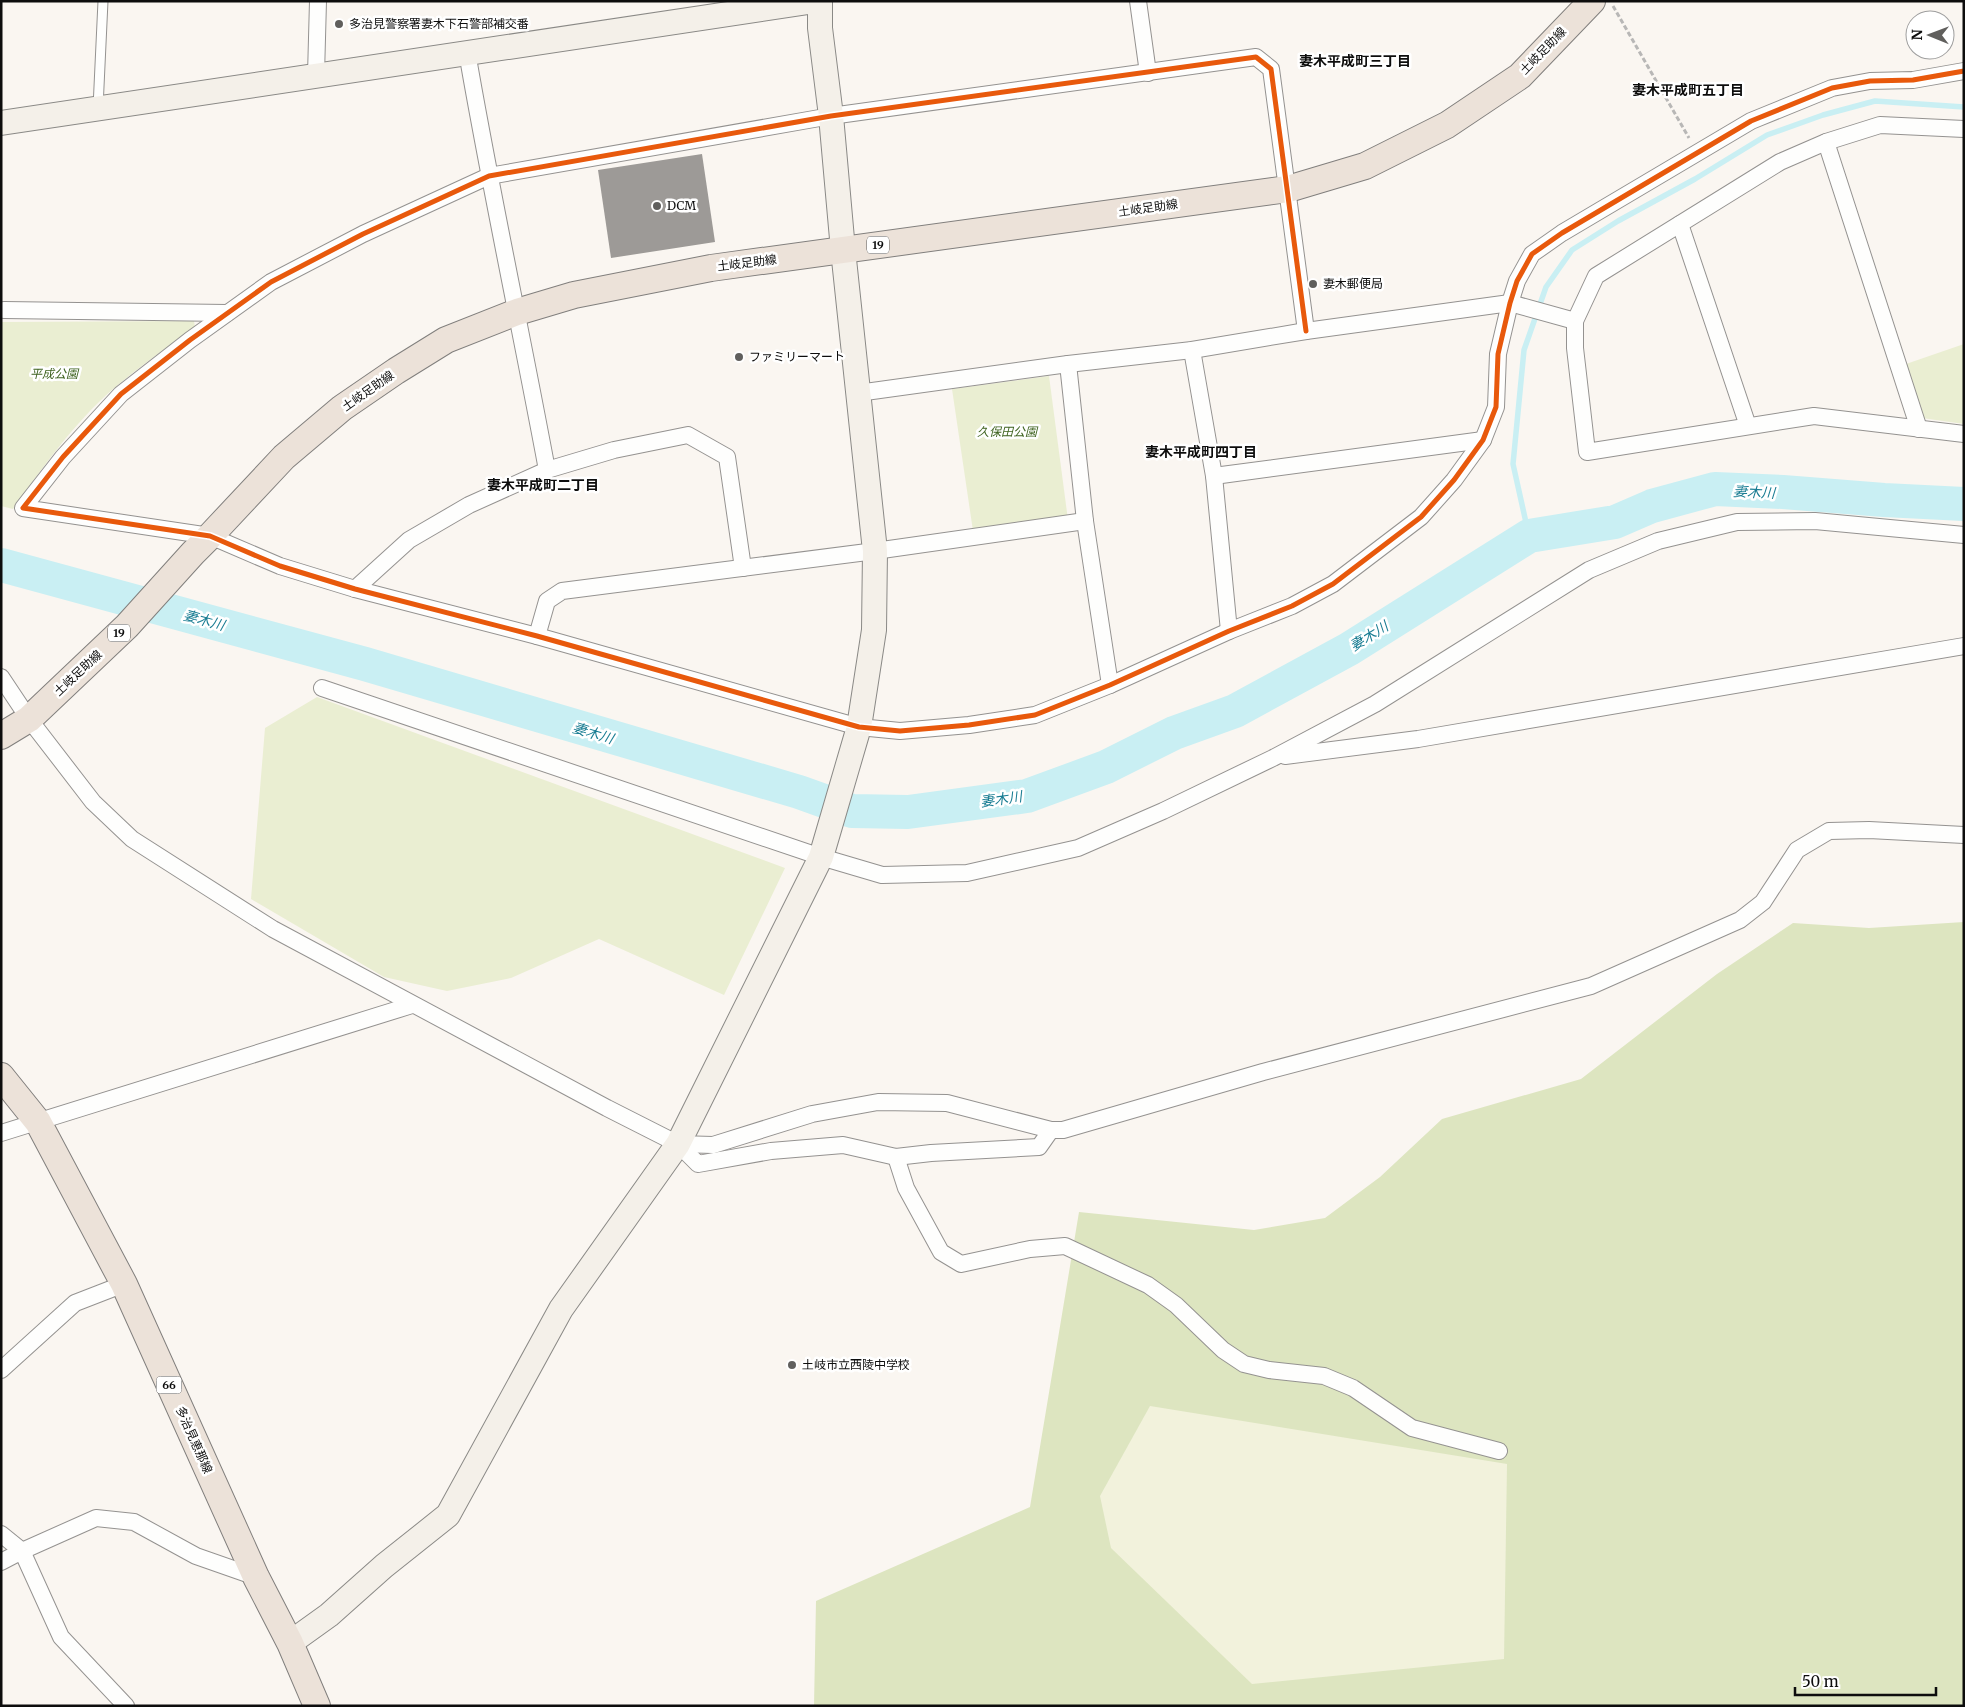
<svg xmlns="http://www.w3.org/2000/svg" width="1965" height="1707" font-family="Merriweather,'Noto Sans JP',serif">
<style>
.green{fill:#eaeed2}
.forest{fill:#dde5c0}
.pitch{fill:#f2f2dc}
.lines{fill:none;stroke-linecap:round;stroke-linejoin:round}
.stream{stroke:#c9eff3;stroke-width:5.5}
.river{stroke:#c9eff3;stroke-width:34}
.building{fill:#9d9a97}
.lane-casing{stroke:#949290;stroke-width:11}
.street-casing{stroke:#949290;stroke-width:18}
.secondary-casing{stroke:#8a8986;stroke-width:26}
.primary-casing{stroke:#817f7d;stroke-width:28}
.path{stroke:#b8b7b6;stroke-width:3;stroke-dasharray:5 2.5;stroke-linecap:butt}
.lane{stroke:#fefefd;stroke-width:9}
.street{stroke:#fefefd;stroke-width:16}
.secondary{stroke:#f4f0e9;stroke-width:24}
.primary{stroke:#ece2d9;stroke-width:26}
.cycleway-casing{stroke:#fff;stroke-width:8}
.cycleway{stroke:#e8590c;stroke-width:5}
.poi-dot{fill:#605f5d;stroke:#fff;stroke-width:2}
.labels{text-anchor:middle;stroke-width:5;stroke-linejoin:round;paint-order:stroke}
.shield{fill:#fff;stroke:#565656;stroke-width:1}
.shield-label{font-size:11px;font-weight:bold;fill:#0d0d0d}
.poi-label{font-size:12px;fill:#0d0d0d;stroke:#fff;text-anchor:start}
.street-label{font-size:12px;fill:#0d0d0d;stroke:#fff}
.park-label{font-size:12px;font-style:italic;fill:#3e621f;stroke:#fff}
.neighbourhood-label{font-size:14px;font-weight:bold;fill:#0d0d0d;stroke:#fff}
.water-label{font-size:14px;font-style:italic;fill:#1a7d93;stroke:#fff}
</style>
<rect width="100%" height="100%" fill="#faf6f1"/>
<g class="green">
<path d="M194 321 195 327C167 347 139 367 113 389 74 423 43 467 13 509L1 506V322Z"/>
<path d="M1964 344V424L1922 418 1906 364Z"/>
<path d="M1049 376 1068 520 973 531 952 389Z"/>
<path d="M317 697 785 868 724 995 599 939 511 978 447 991 384 977 251 899 265 728Z"/>
</g>
<path class="forest" d="M1964 922V1706H814L816 1601 1030 1507 1079 1212 1254 1230 1325 1218 1380 1177 1442 1119 1581 1079 1717 974 1793 923 1869 928Z"/>
<path class="pitch" d="M1150 1406 1507 1464 1504 1659 1252 1684 1111 1548 1100 1496Z"/>
<g class="lines">
<path class="stream" d="M1529 536 1513 464 1524 350 1546 287 1572 250 1618 221 1695 179 1767 135 1823 115 1875 101 1964 107"/>
<path class="river" d="M1 565 365 664 799 792 852 811 908 812 1027 796 1106 767 1174 733 1235 711 1349 649 1529 536 1615 522 1652 506 1715 489 1783 492 1884 500 1964 504"/>
</g>
<path class="building" d="M702 154 715 242 611 258 598 170Z"/>
<g class="lines">
<g class="lane-casing">
<path id="lane" d="M98 108 103 1"/>
</g>
<g class="street-casing">
<g id="street">
<path d="M1138 1 1148 73"/>
<path d="M467 52C491 192 521 330 547 470"/>
<path d="M316 75 318 1"/>
<path d="M1964 129 1880 125 1826 142 1780 162 1596 276 1575 321V348L1587 452 1814 416 1964 434"/>
<path d="M1826 142 1919 429"/>
<path d="M1680 224 1748 426"/>
<path d="M4 310 227 313"/>
<path d="M1306 331 1271 69 1256 57 831 116 489 176 363 234 271 282 190 340 121 394 63 457 23 508 210 536 280 566 355 589 537 636 859 727 900 731 969 725 1035 715 1110 685 1229 631 1292 606 1333 584 1421 517 1454 480 1483 440 1496 407 1498 354 1510 303 1517 281 1532 254 1562 233 1751 121 1832 88 1870 81 1913 80 1964 71"/>
<path d="M1192 350 1214 476 1229 631"/>
<path d="M1068 364 1085 521 1110 685"/>
<path d="M858 393 1068 364 1192 350 1306 331 1510 303 1575 321"/>
<path d="M1214 476 1483 440"/>
<path d="M355 589 409 540 469 505 547 470 614 450 688 435 727 457 743 568"/>
<path d="M537 636 547 601 562 591 875 551 1085 521"/>
<path d="M1 677 29 719 93 802 132 839 273 929 607 1108 678 1144 698 1164 771 1151 843 1145 896 1157 931 1153 1039 1147 1051 1130H1063L1263 1072 1591 986 1740 920 1763 902 1797 850 1829 831 1869 830 1964 835"/>
<path d="M322 688 821 857 882 875 967 873 1078 848 1163 811 1273 758 1375 704 1589 570 1658 541 1737 522 1815 521 1964 535"/>
<path d="M1285 756 1418 739 1964 646"/>
<path d="M1 1133 412 1005"/>
<path d="M678 1144 713 1145 812 1114 878 1102 947 1103 1051 1130"/>
<path d="M896 1157 906 1188 941 1252 961 1264 1030 1249 1065 1246 1148 1285 1176 1305 1223 1350 1244 1364 1269 1370 1324 1376 1353 1388 1412 1428 1499 1451"/>
<path d="M1 1370 75 1303 124 1284"/>
<path d="M1 1534 22 1551 61 1637 126 1706"/>
<path d="M1 1562 22 1551 96 1518 134 1522 196 1556 256 1577"/>
</g>
</g>
<g class="secondary-casing">
<g id="secondary">
<path d="M1 123 815 1"/>
<path d="M290 1643 329 1615 384 1566 448 1515 561 1309 678 1144 821 857 859 727 874 630 875 551 843 250 831 116 820 28V1"/>
</g>
</g>
<g class="primary-casing">
<g id="primary">
<path d="M1 736 29 719 127 626 193 553 210 536 284 457 342 408 396 371 446 340 517 312 574 295 711 268 1288 189 1365 166 1447 125 1520 76 1592 1"/>
<path d="M1 1076 38 1122 124 1284 256 1577 290 1643 317 1706"/>
</g>
</g>
<path class="path" d="M1613 6 1689 138"/>
<use href="#lane" class="lane"/>
<use href="#street" class="street"/>
<use href="#secondary" class="secondary"/>
<use href="#primary" class="primary"/>
<g class="cycleway-casing">
<path id="cycleway" d="M1306 331 1271 69 1256 57 831 116 489 176 363 234 271 282 190 340 121 394 63 457 23 508 210 536 280 566 355 589 537 636 859 727 900 731 969 725 1035 715 1110 685 1229 631 1292 606 1333 584 1421 517 1454 480 1483 440 1496 407 1498 354 1510 303 1517 281 1532 254 1562 233 1751 121 1832 88 1870 81 1913 80 1964 71"/>
</g>
<use href="#cycleway" class="cycleway"/>
</g>
<g class="poi-dot">
<circle cx="339" cy="24" r="5"/>
<circle cx="657" cy="206" r="5"/>
<circle cx="1313" cy="284" r="5"/>
<circle cx="739" cy="357" r="5"/>
<circle cx="792" cy="1365" r="5"/>
</g>
<g class="labels">
<g class="shield">
<rect x="867" y="236.5" width="22" height="17" rx="4"/>
<rect x="108" y="624.5" width="22" height="17" rx="4"/>
<rect x="156.5" y="1376.5" width="25" height="17" rx="4"/>
</g>
<g class="shield-label">
<text x="878" y="249">19</text>
<text x="119" y="637">19</text>
<text x="169" y="1389">66</text>
</g>
<g class="poi-label">
<text x="349" y="28">多治見警察署妻木下石警部補交番</text>
<text x="667" y="210">DCM</text>
<text x="1323" y="288">妻木郵便局</text>
<text x="749" y="361">ファミリーマート</text>
<text x="802" y="1369">土岐市立西陵中学校</text>
</g>
<g class="street-label">
<text transform="translate(1543 51) rotate(-46)" y="4">土岐足助線</text>
<text transform="translate(1148 208) rotate(-8)" y="4">土岐足助線</text>
<text transform="translate(747 263) rotate(-7)" y="4">土岐足助線</text>
<text transform="translate(368 391) rotate(-35)" y="4">土岐足助線</text>
<text transform="translate(78 673) rotate(-43)" y="4">土岐足助線</text>
<text transform="translate(194 1440) rotate(66)" y="4">多治見恵那線</text>
</g>
<g class="park-label">
<text x="54" y="378">平成公園</text>
<text x="1007" y="436">久保田公園</text>
</g>
<g class="neighbourhood-label">
<text x="1355" y="66">妻木平成町三丁目</text>
<text x="1688" y="95">妻木平成町五丁目</text>
<text x="1201" y="457">妻木平成町四丁目</text>
<text x="543" y="490">妻木平成町二丁目</text>
</g>
<g class="water-label">
<text transform="translate(1754 492) rotate(3)" y="5">妻木川</text>
<text transform="translate(204 620) rotate(15)" y="5">妻木川</text>
<text transform="translate(1369 636) rotate(-32)" y="5">妻木川</text>
<text transform="translate(593 733) rotate(17)" y="5">妻木川</text>
<text transform="translate(1001 799) rotate(-8)" y="5">妻木川</text>
</g>
</g>
<rect width="1965" height="1707" fill="none" stroke="#0d0d0d" stroke-width="5"/>
<g transform="translate(1930 35) rotate(271)"><circle r="24" fill="#ffffff" stroke="#9e9e9e"/>
<path d="M0-4L9 19L0 12L-9 19Z" fill="#605f5d"/>
<text y="-8" font-size="14" font-weight="bold" text-anchor="middle" fill="#0d0d0d">N</text>
</g>
<path d="M1795 1687v8h141v-8" fill="none" stroke="#0d0d0d" stroke-width="2.5"/>
<text x="1802" y="1687" font-size="15" fill="#0d0d0d" stroke="#ffffff" stroke-width="4" paint-order="stroke">50 m</text>
</svg>
